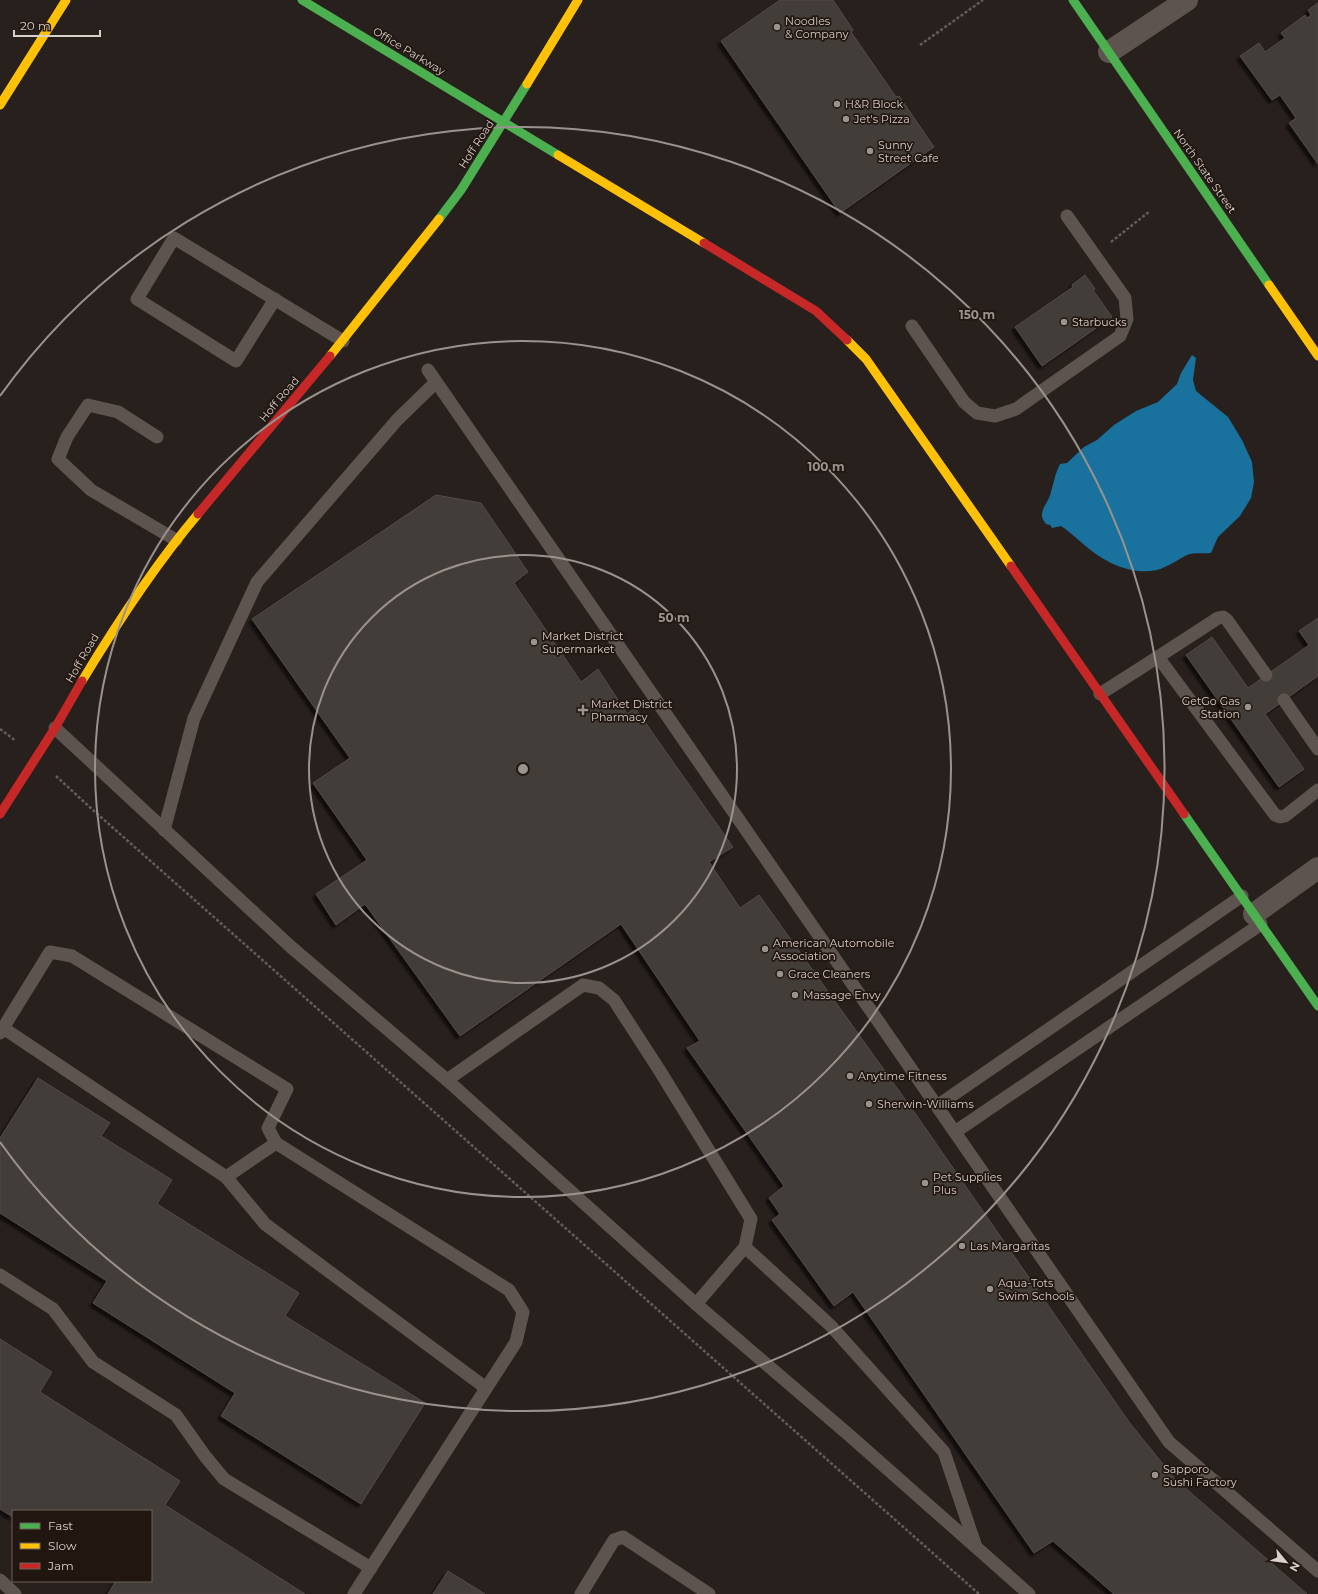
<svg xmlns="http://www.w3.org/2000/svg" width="1318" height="1594" font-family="Montserrat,sans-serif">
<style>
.water{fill:#19719e}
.building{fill:#433c39;stroke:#514b47;filter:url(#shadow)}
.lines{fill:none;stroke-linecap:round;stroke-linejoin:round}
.path{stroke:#645c58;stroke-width:2.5;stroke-dasharray:3 2;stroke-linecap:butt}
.lane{stroke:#5e544f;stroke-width:13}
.street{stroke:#5e544f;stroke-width:22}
.fast{stroke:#4caf50;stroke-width:9}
.slow{stroke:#ffc107;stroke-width:9}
.jam{stroke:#c62828;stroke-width:9}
.ring{fill:none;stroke:#9a928e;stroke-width:2}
.poi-dot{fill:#9a928e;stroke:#221610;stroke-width:1.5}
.labels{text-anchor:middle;stroke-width:3.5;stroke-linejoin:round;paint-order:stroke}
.poi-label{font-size:11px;fill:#d8cfcb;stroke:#221610;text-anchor:start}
.street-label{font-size:11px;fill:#d8cfcb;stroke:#221610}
.centre{fill:#9a928e;stroke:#221610;stroke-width:2}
.ring-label{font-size:12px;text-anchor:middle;font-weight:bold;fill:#9a928e;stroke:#221610;stroke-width:3.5;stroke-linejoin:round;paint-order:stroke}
</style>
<defs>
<filter id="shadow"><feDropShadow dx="-3.5" dy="3.5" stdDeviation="1" flood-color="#0009"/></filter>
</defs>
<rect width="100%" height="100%" fill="#28201d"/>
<path class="water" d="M1192 355 1196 358 1193 380 1196 391 1228 417 1242 440 1252 462 1254 482 1251 498 1240 516 1218 537 1211 553C1203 554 1194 552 1187 555 1177 560 1168 567 1157 570 1130 576 1102 561 1082 543 1075 537 1069 531 1061 526L1052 528 1050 525 1046 524C1045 522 1042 519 1042 516 1042 506 1049 502 1051 492 1054 482 1055 474 1060 464L1067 463 1084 447 1097 440 1114 425 1136 411 1158 402 1177 384 1181 373Z"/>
<g class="building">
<path d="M780 0H833L853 30 851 32 896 97 899 96 934 147 840 213 721 41Z"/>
<path d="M1318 3V164L1289 123 1296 118 1280 95 1272 100 1240 56 1259 43 1265 52 1285 38 1281 33 1305 15 1307 18 1311 15 1308 10Z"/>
<path d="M1085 275 1095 289 1093 290 1112 317 1042 366 1015 327 1073 287 1072 285Z"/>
<path d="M436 495 481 503 528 572 514 583 581 682 598 669 627 714 635 708 733 847 709 862 740 908 759 895 917 1116 1129 1422 1175 1479 1307 1594H1114L1053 1541 1034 1553 853 1292 834 1306 772 1220 780 1214 769 1198 784 1186 687 1048 700 1041 621 924 460 1036 365 904 336 925 316 894 367 860 313 783 350 758 252 619Z"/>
<path d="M1318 618V676L1265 714 1304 769 1279 787 1186 655 1212 637 1248 688 1309 645 1299 631Z"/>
<path d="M38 1078 110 1123 101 1136 172 1180 157 1204 299 1293 285 1316 425 1403 361 1504 221 1416 235 1393 93 1303 107 1281 0 1213V1138Z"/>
<path d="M0 1339 52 1372 40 1392 180 1481 165 1505 305 1594H108L115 1582 114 1581H151V1511H13V1517L0 1509Z"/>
<path d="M448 1571 485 1594H433Z"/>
</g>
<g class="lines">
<g class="path">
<path d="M920 45 983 0"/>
<path d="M1111 242 1150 211"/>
<path d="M0 729 16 741"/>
<path d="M56 776 94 811 979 1594"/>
</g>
<g class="lane">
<path d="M275 299 236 361 137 299 174 238 343 341"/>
<path d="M912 326 964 402 977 413 995 416 1016 409 1120 336 1127 319 1125 298 1067 216"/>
<path d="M428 370 1169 1442 1318 1571"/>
<path d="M157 437 118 412 88 405 67 437 58 459 91 490 176 540"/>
<path d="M1158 657 1218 618 1223 617 1227 620 1266 675"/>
<path d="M1100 694 1158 657 1275 815 1280 817 1285 816 1318 790"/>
<path d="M1284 700 1318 749"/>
<path d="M55 728 291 947 447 1080 696 1304 849 1435 1029 1594"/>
<path d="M164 830 194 718 257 582 397 420 436 382"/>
<path d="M3 1028 226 1177 265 1224 486 1388"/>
<path d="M0 1033 50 952 72 956 287 1089 268 1128 276 1143 509 1290 523 1312 516 1342 354 1594"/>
<path d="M447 1080 583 985 599 988 614 1000 658 1068 751 1219 745 1247 696 1304"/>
<path d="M937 1106 1242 896"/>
<path d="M955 1132 1261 924"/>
<path d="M226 1177 276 1143"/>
<path d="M745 1247 831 1326 944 1452 976 1547"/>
<path d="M0 1275 53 1309 93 1362 176 1415 205 1456 224 1479 371 1568"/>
<path d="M0 1580 15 1594"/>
<path d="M581 1594 614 1540 623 1537 709 1594"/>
</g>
<g class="street">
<path d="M1109 52 1187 0"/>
<path d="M1254 914 1318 868"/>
</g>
<g class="fast">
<path d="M302 0 558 155"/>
<path d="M1073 0 1269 285"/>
<path d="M439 219 461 190 527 84"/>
<path d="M1184 814 1318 1006"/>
</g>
<g class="slow">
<path d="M527 84 578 0"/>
<path d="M0 105 66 0"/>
<path d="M558 155 704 243"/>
<path d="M1269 285 1318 356"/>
<path d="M847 340 866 359 1011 566"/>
<path d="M330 356 439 219"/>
<path d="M82 681C117 623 154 566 198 514"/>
</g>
<g class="jam">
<path d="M704 243 816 311 847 340"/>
<path d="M198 514 330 356"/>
<path d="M1011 566 1184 814"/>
<path d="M0 814 55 728 82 681"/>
</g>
</g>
<g class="ring">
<circle cx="523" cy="769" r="214"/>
<circle cx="523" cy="769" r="428"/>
<path d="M0 396A642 642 0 1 1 0 1142"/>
</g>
<g class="poi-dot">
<circle cx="777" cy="27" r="4"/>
<circle cx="837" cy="104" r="4"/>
<circle cx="846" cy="119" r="4"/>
<circle cx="870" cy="151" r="4"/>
<circle cx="1064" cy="322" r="4"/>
<circle cx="534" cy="642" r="4"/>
<circle cx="1248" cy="707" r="4"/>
<path d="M581 704h4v4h4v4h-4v4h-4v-4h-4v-4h4z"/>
<circle cx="765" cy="949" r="4"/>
<circle cx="780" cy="974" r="4"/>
<circle cx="795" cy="995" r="4"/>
<circle cx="850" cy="1076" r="4"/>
<circle cx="869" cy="1104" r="4"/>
<circle cx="925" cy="1183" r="4"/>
<circle cx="962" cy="1246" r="4"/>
<circle cx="990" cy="1289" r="4"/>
<circle cx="1155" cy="1475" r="4"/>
</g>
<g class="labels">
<g class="poi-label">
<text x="785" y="25">Noodles<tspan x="785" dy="13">&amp; Company</tspan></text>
<text x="845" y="108">H&amp;R Block</text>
<text x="854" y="123">Jet's Pizza</text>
<text x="878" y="149">Sunny<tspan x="878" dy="13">Street Cafe</tspan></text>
<text x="1072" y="326">Starbucks</text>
<text x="542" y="640">Market District<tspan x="542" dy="13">Supermarket</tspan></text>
<text x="1240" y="705" text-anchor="end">GetGo Gas<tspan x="1240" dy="13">Station</tspan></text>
<text x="591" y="708">Market District<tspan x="591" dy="13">Pharmacy</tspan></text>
<text x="773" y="947">American Automobile<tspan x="773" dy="13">Association</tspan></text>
<text x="788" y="978">Grace Cleaners</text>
<text x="803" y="999">Massage Envy</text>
<text x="858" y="1080">Anytime Fitness</text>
<text x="877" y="1108">Sherwin-Williams</text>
<text x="933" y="1181">Pet Supplies<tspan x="933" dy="13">Plus</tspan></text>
<text x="970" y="1250">Las Margaritas</text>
<text x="998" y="1287">Aqua-Tots<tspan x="998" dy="13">Swim Schools</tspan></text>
<text x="1163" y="1473">Sapporo<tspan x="1163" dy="13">Sushi Factory</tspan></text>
</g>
<g class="street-label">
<text transform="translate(409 51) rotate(31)" y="4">Office Parkway</text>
<text transform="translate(476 144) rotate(-57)" y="4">Hoff Road</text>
<text transform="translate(1205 171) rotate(55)" y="4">North State Street</text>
<text transform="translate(279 399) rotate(-50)" y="4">Hoff Road</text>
<text transform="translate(82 658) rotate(-60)" y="4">Hoff Road</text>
</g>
</g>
<circle cx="523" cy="769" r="6" class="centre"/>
<g class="ring-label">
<text x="977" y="319">150 m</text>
<text x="826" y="471">100 m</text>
<text x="674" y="622">50 m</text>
</g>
<rect x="12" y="1510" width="140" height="72" fill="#221610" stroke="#6b605b"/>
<rect x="20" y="1523" width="20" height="6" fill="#4caf50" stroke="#6b605b"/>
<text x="48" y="1530" font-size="12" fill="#d8cfcb">Fast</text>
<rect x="20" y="1543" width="20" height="6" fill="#ffc107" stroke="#6b605b"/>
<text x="48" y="1550" font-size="12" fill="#d8cfcb">Slow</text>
<rect x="20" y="1563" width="20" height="6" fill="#c62828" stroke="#6b605b"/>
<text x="48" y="1570" font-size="12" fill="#d8cfcb">Jam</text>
<g transform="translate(1286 1562) rotate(119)" stroke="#221610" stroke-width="3" paint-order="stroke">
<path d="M0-3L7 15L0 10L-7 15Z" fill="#d8cfcb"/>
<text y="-6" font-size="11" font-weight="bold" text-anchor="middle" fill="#d8cfcb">N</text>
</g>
<path d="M14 30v6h86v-6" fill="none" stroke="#d8cfcb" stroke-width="2"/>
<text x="20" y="30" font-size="12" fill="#d8cfcb" stroke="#221610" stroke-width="3" paint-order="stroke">20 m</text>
</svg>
